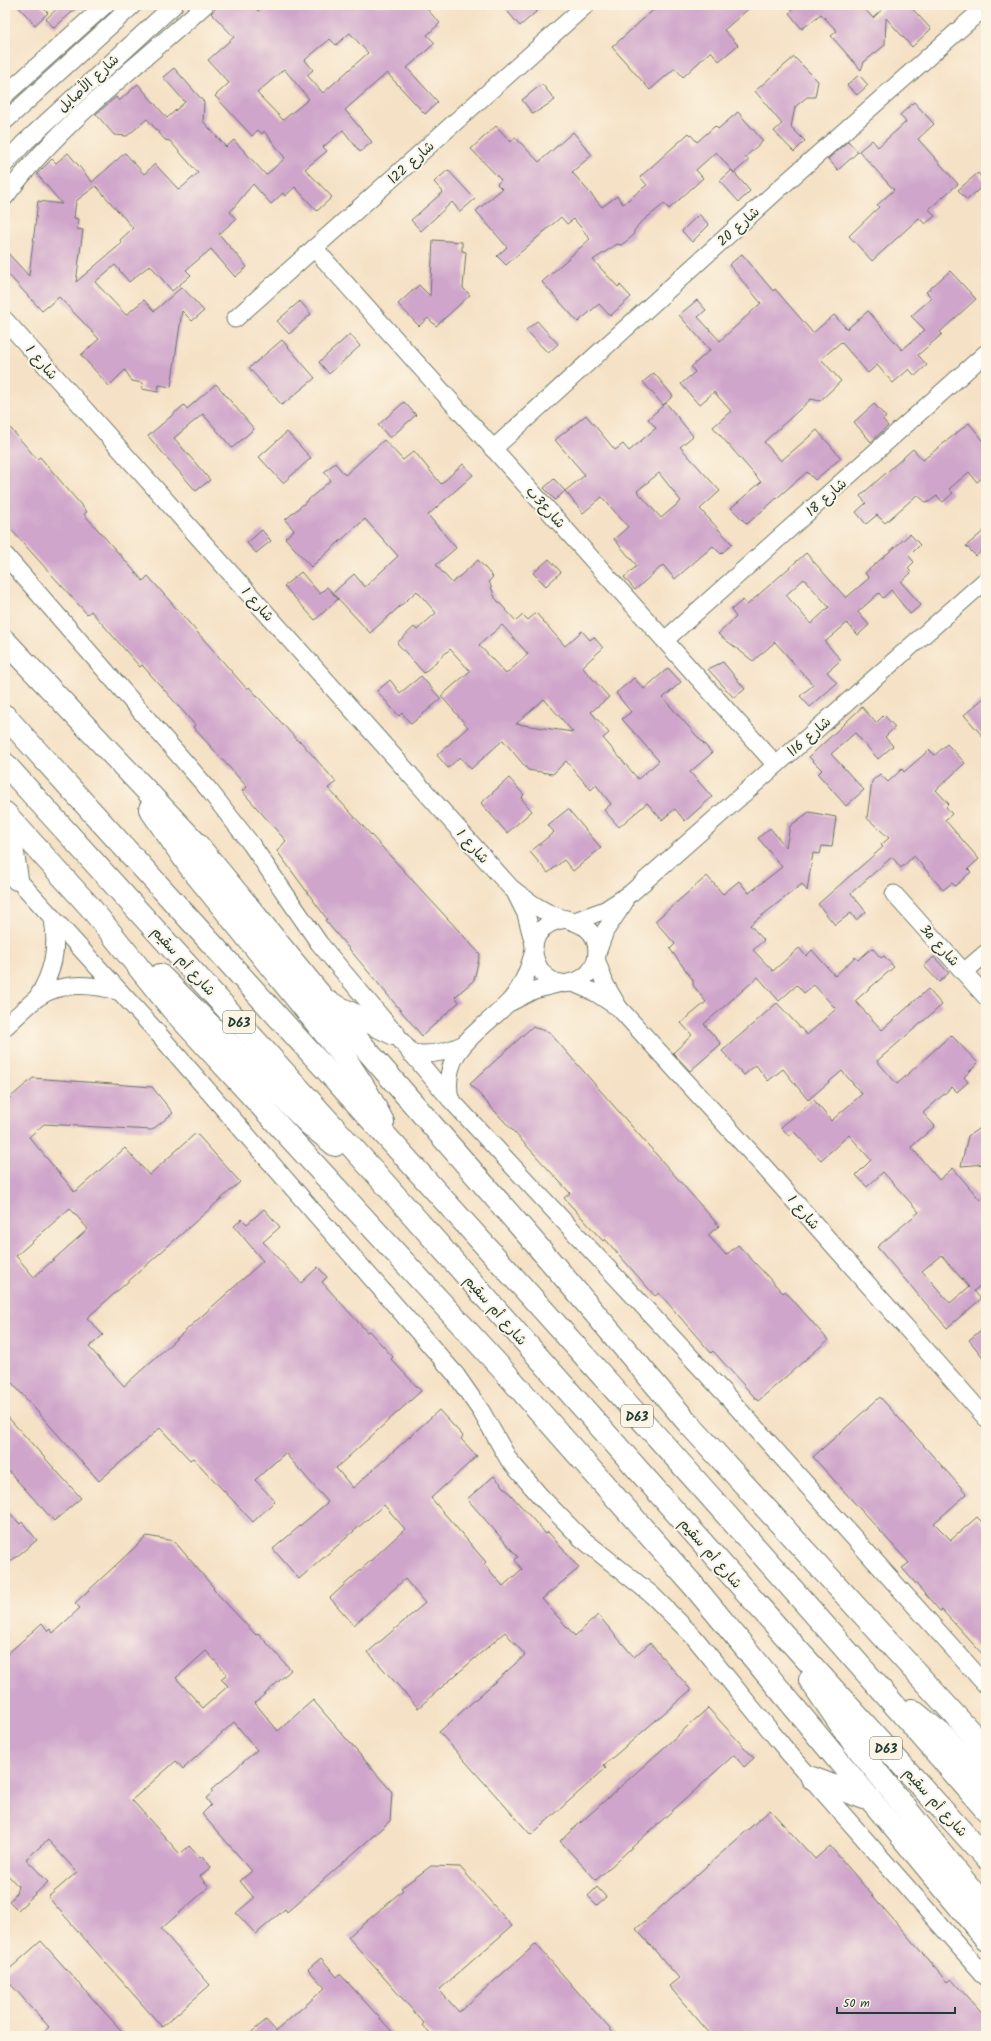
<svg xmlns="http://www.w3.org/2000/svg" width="991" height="2041" font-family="Kalam,'Playpen Sans Arabic',sans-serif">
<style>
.building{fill:#cfa5cb;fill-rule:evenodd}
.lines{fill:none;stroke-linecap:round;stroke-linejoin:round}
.minor-casing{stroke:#6a7667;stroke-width:19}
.major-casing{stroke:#6a7667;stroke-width:24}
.minor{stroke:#fff;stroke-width:17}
.major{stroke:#fff;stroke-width:22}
.labels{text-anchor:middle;stroke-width:4;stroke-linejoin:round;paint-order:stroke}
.shield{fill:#fcf5e5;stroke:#617469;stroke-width:1}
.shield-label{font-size:13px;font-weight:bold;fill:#1f3d34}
.street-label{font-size:14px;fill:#1f3d34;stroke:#fcf5e5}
</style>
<rect width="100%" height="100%" fill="#fcf5e5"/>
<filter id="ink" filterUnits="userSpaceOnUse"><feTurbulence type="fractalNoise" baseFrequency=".025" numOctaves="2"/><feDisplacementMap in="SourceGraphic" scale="8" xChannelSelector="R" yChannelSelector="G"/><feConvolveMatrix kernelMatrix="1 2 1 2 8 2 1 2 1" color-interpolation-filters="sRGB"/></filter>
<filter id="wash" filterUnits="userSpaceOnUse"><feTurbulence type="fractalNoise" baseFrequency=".012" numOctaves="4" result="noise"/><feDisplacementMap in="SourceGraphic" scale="16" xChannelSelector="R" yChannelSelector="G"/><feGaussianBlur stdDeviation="0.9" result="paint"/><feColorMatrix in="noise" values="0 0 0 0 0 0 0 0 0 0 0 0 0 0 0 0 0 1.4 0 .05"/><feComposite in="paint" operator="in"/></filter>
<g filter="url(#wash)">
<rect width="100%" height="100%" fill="#f5e1c5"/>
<g id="blocks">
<g class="building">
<path d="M17 5H40L48 13 35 25Z"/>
<path d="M61 5H80L54 28 46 19Z"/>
<path d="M220 5H252L258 11 266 5H423L440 23 427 35 435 43 407 68 438 102 425 114 387 73 345 110 372 142 360 152 343 130 323 147 327 151 305 169 332 197 317 211 295 187 285 196 283 193 271 204 253 184 230 212 236 219 219 234 247 267 235 277 211 249 186 270 191 275 172 291 150 265 129 282 115 265 95 282 126 315 144 300 154 311 182 287 204 311 192 321 182 311 171 387 159 385 158 392 142 389 143 383 132 381 125 370 109 386 81 355 99 339 59 297 42 311 5 271V250L29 276 38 201 62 204 37 174 52 159 56 163 68 153 92 182 125 153 144 174 155 164 179 190 198 173 170 141 165 140 147 119 127 136 114 135 96 114 116 97 119 101 138 84 167 118 185 102 163 77 174 68 204 102 203 121 226 147 234 140 266 175 285 158 264 131 262 134 258 130 252 136 215 96 229 83 208 60 234 37 211 13ZM350 33 368 53 323 93 307 75 313 70 305 60 330 39 336 45ZM284 69 309 99 283 120 257 93ZM96 186 133 228 120 240 122 243 76 282 83 230 77 229 78 219 74 218 76 201Z"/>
<path d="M502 5H544L520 26Z"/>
<path d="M659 5H753L724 30 738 45 719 61 711 51 683 77 675 68 650 90 612 47Z"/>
<path d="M798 5H861L873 18 887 5H909L931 29 912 47 886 18 885 45 864 62 861 70 831 36 837 31 821 14 802 29 789 13Z"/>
<path d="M794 57 818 81 815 97H807L795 107 791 127 805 141 794 152 774 131 782 124 755 91Z"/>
<path d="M859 75 868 85 857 95 847 85Z"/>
<path d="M542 84 555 100 533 114 522 100Z"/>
<path d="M914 102 934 124 918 139 958 184 929 209 935 216 925 224 919 218 872 261 849 236 879 207 877 205 894 190 859 151 872 140 878 147 906 122 900 115Z"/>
<path d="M738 112 763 141 745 157 749 160 734 173 716 152 696 170 703 178 669 209 664 204 639 224 634 231 633 236 621 245 617 244 593 260 618 287 620 285 631 297 610 316 599 304 578 322 542 282 590 239 574 219 567 224 561 217 506 265 497 256 507 247 476 211 502 189 497 184 501 180 471 149 496 126 511 142 515 137 539 162 573 132 592 155 572 172 602 207 617 196 623 204 647 185 640 177 689 133 697 142 715 126 718 129Z"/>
<path d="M848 141 858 152 838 170 828 159Z"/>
<path d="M448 170 475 199 460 212 452 202 421 231 411 220 443 192 434 182Z"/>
<path d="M732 170 750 191 739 202 720 181Z"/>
<path d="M978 173 986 183 967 200 958 190Z"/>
<path d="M699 214 709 225 692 242 682 231Z"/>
<path d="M433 240 462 242V251L466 252 463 288 470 295 436 326 428 318 419 326 398 304 419 285 430 296Z"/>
<path d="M742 254 773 291 775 289 813 333 834 315 847 329 868 311 902 350 925 330 911 316 932 298 926 292 950 271 976 299 940 332 942 334 918 355 927 365 915 376 909 369 893 383 877 365 868 373 841 342 821 359 841 381 820 401 811 399 764 442 781 461 817 430 841 458 815 480 807 472 747 524 731 508 761 482 713 427 731 411 714 392 699 405 681 384 695 372 691 367 710 350 679 315 697 300 706 310 698 317 720 341 761 303 729 265Z"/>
<path d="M300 301 311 314 289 334 277 321Z"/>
<path d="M537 321 558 344 548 353 526 330Z"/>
<path d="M350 334 360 346 329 374 319 362Z"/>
<path d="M282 340 315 378 282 405 249 368Z"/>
<path d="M654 373 673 396 663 405 643 382Z"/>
<path d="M216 384 254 429 232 448 203 414 174 438 210 480 196 491 148 436 184 405 187 409Z"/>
<path d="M404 402 416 415 390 438 378 425Z"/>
<path d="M666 403 693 436 680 447 720 491 700 509 732 544 721 554 713 546 675 579 663 565 635 590 624 577 637 566 614 539 628 527 602 497 583 513 565 491 585 475 555 440 586 415 615 450 623 444 629 451 656 428 648 419ZM659 473 681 501 661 518 637 491Z"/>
<path d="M874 404 886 417 883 420 888 426 871 442 854 422Z"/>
<path d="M5 422 37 459 40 457 87 512 84 514 143 581 148 576 247 689 249 687 299 742 300 741 336 782 328 788 480 954 474 980 455 997 459 1002 422 1036 325 920 327 919 277 851 286 841 242 791 247 787 193 727 195 725 142 665 140 667 91 611 87 614 5 523Z"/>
<path d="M969 423 986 444V475L977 482 969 472 949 489 953 493 943 502 937 496 927 503 917 495 885 523 877 515 866 524 856 512 866 503 860 496 913 449 923 460Z"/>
<path d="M287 432 311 458 283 483 259 457Z"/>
<path d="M384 440 403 460 414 451 441 484 463 464 473 475 428 515 456 548 436 565 452 583 478 560 493 577 489 581 495 598 516 621 523 615 528 620 536 613 565 646 582 631 590 640 594 637 603 648 582 667 609 697 591 712 609 733 603 738 638 779 659 761 622 719 631 712 616 693 634 678 644 689 668 668 681 682 663 698 712 753 690 772 712 797 685 821 675 809 662 820 647 803 619 827 604 810 611 804 596 785 591 790 566 761 553 774 528 770 503 740 471 769 460 757 448 768 437 755 468 727 441 696 470 671 450 649 424 673 397 643 414 627 417 630 436 613 417 591 370 633 333 593 354 574 365 587 398 556 365 519 311 567 285 538 294 530 285 520 331 480 324 472 335 463 345 475ZM502 625 528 654 506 674 479 645ZM544 699 573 732 516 724Z"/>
<path d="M554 479 565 491 555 500 544 488Z"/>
<path d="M986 529V547L976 556 966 546Z"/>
<path d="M262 530 271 541 256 553 247 543Z"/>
<path d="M910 534 920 545 909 556 914 562 908 568 911 573 901 582 921 605 910 614 891 590 883 598 879 593 858 612 869 625 858 635 847 623 825 642 841 660 827 672 837 683 810 707 800 696 813 685 775 642 753 661 718 634 736 617 731 610 743 600 747 605 806 553 846 598 869 578 865 573ZM804 579 829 607 811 624 786 595Z"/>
<path d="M549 559 561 572 546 586 533 573Z"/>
<path d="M301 572 320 594 327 587 338 599 315 620 284 586Z"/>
<path d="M723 662 745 689 734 698 708 669Z"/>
<path d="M421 676 441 699 411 724 402 713 399 716 377 691 390 680 400 693Z"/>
<path d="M986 696V740L964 715Z"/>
<path d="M862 707 876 723 884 715 895 727 885 737 893 746 878 759 855 733 831 754 864 790 846 806 818 774 822 770 809 757Z"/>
<path d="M947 744 965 763 936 790 949 804 946 807 952 814 945 820 979 859 968 869 971 872 955 886 952 883 943 890 914 856 901 868 892 857 851 893 866 912 856 920 851 913 835 925 818 904 883 847 881 845 889 838 867 818 872 781 880 774 888 782 902 769 904 772 929 750 935 755Z"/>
<path d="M509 778 524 795 521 798 532 811 507 833 481 803Z"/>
<path d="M568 809 601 848 573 871 564 860 548 873 530 852 554 832 548 825Z"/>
<path d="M809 812 836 817 832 847 822 846 820 854 813 853 807 891 802 884 750 925 764 940 753 950 773 971 799 948 806 956 812 950 835 976 855 957 858 960 872 948 881 958 884 956 894 967 855 1001 882 1030 928 989 942 1005 877 1061 897 1084 951 1035 978 1063 964 1077 968 1082 957 1092 952 1087 923 1113 935 1126 911 1147 939 1180 953 1168 980 1200 986 1195V1280L974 1291 981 1299 947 1328 877 1247 919 1212 883 1172 867 1187 856 1175 871 1160 849 1135 821 1160 794 1132 789 1136 781 1127 814 1100 831 1121 862 1094 842 1071 808 1100 783 1069 768 1081 756 1065 744 1075 722 1051 777 1003 807 1035 836 1009 814 985 804 993 797 985 779 1001 758 977 704 1024 721 1044 690 1071 673 1053 692 1035 681 1023 706 1002 693 985V980L670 949 675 944 655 921 707 876 723 894 739 881 749 893 782 867 758 838 770 828 786 847 790 826ZM941 1255 969 1287 950 1303 922 1271Z"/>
<path d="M934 957 949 973 939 982 924 966Z"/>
<path d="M532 1027 549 1032 719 1226 708 1235 726 1255 738 1245 783 1293 785 1291 828 1340 758 1401 713 1351 711 1353 659 1293 655 1296 605 1239 603 1241 564 1198 570 1193 470 1084Z"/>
<path d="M33 1078 152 1087 173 1113 152 1130 44 1124 29 1137 75 1192 125 1148 149 1175 196 1133 240 1182 87 1318 103 1335 89 1347 124 1386 263 1261 234 1226 242 1219 247 1224 264 1209 280 1227 263 1242 301 1283 318 1267 327 1277 322 1282 367 1332 369 1331 393 1357 391 1359 421 1391 336 1468 353 1488 439 1410 463 1436 461 1439 477 1456 431 1498 486 1562 484 1564 503 1586 522 1569 515 1560 518 1557 467 1499 494 1476 546 1534 548 1532 579 1568 542 1599 575 1636 598 1615 634 1657 650 1643 691 1690 604 1765 606 1768 531 1835 439 1732 525 1655 505 1632 418 1708 368 1652 425 1603 405 1579 354 1625 330 1598 405 1529 384 1505 299 1579 273 1549 328 1502 285 1453 255 1480 275 1501 253 1522 193 1458 190 1460 160 1428 99 1481 5 1375V1102ZM70 1208 88 1229 34 1277 16 1256Z"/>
<path d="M981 1127 986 1133V1164L961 1166 968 1136Z"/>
<path d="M986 1326V1361L969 1340Z"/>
<path d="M880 1397 967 1494 934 1523 951 1540 977 1517 986 1526V1658L942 1610 940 1611 902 1568 909 1563 813 1457Z"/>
<path d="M5 1414 81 1498 54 1521 5 1467Z"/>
<path d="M5 1508 20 1524 22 1522 37 1540 5 1566Z"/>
<path d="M147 1536 174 1541 214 1588 213 1589 256 1635 258 1633 291 1670 255 1703 278 1731 313 1700 392 1792 390 1821 287 1912 285 1909 256 1934 236 1913 254 1898 240 1881 252 1871 202 1814 211 1805 206 1798 213 1792 211 1790 257 1750 234 1722 183 1769 176 1761 132 1800 180 1854 189 1846 200 1858 202 1856 211 1867 200 1876 209 1887 161 1929 210 1985 162 2027 48 1897 77 1872 48 1840 26 1859 48 1882 18 1910 9 1901 15 1896 18 1886 5 1872V1656L42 1623 48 1631 50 1629 53 1633 80 1608 75 1603ZM206 1651 227 1674 221 1679 228 1686 203 1708 176 1678Z"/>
<path d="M708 1708 754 1758 744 1767 734 1755 596 1880 560 1841Z"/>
<path d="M770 1810 815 1859 830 1846 947 1982 951 1979 986 2018V2036H712L669 1986 679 1978 636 1929Z"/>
<path d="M431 1866 460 1867 512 1926 439 1990 459 2012 536 1944 616 2036H432L422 2025 424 2023 348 1937 403 1890 401 1888Z"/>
<path d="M597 1887 606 1897 597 1905 588 1896Z"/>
<path d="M41 1941 126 2036H39L49 2027 5 1978V1973Z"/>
<path d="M321 1958 337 1977 340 1974 396 2036H247L266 2020 276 2031 325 1988 308 1969Z"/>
</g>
</g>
</g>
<g filter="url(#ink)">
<use href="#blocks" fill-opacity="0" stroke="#6a7667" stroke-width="1"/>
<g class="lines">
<g class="minor-casing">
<g id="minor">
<path d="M5 95 105 5"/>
<path d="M5 121 133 5"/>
<path d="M5 164 23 144 174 5"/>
<path d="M5 197C59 124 138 66 205 5"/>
<path d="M314 248 776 765"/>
<path d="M235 319 586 5"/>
<path d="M5 320 511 888C524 898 536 908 551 914 573 923 598 923 597 954 597 962 591 972 584 977 540 1007 506 925 567 919"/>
<path d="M493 449 781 187 986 6"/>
<path d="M5 555 209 790 251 844 319 943 450 1099 726 1395 986 1685"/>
<path d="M665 640 986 353"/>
<path d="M9 870 155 1030 456 1375 481 1411 509 1460 541 1497 581 1538 652 1595 694 1637 787 1751 986 1977"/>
<path d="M516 894 526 914 534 944"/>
<path d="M894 894 986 997"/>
<path d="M575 921 605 910 631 893 986 580"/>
<path d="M597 953 605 931 624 903"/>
<path d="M596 959 605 984 619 1008 766 1169 986 1418"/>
<path d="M964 972 986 953"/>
<path d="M571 982 596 993 616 1006"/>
<path d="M37 998C53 973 58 949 53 919"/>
<path d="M511 1002 534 990 561 983"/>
<path d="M5 1027C15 1018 26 1007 37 998 61 981 94 984 120 992"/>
<path d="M410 1053C429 1056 445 1053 462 1045"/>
<path d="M450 1099C440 1050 479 1033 508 1003 521 990 528 972 533 954"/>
</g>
</g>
<g class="major-casing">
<g id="major">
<path d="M5 641 197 844 350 1031 553 1264 688 1423 986 1749"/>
<path d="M5 716C334 1079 665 1440 986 1810"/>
<path d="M5 764 371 1168 786 1637 986 1858"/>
<path d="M150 809 190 867 347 1061 367 1092 383 1122"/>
<path d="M5 813 90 907 173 1010 503 1370 693 1585 986 1939"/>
<path d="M7 815 17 879"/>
<path d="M160 975 309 1124 335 1145"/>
<path d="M330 1003 394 1034"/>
<path d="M810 1680 852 1741 986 1908"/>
<path d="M912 1710 944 1736 986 1779"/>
<path d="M812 1778 867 1799"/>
</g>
</g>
<use href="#minor" class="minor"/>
<use href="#major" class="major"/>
</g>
</g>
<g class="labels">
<g class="shield">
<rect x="223" y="1011" width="32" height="22" rx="3"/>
<rect x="621" y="1405" width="32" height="22" rx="3"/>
<rect x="870" y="1737" width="32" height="22" rx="3"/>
</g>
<g class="shield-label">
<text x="239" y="1027">D63</text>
<text x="637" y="1421">D63</text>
<text x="886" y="1753">D63</text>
</g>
<g class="street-label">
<text transform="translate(88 83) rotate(-43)" y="5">شارع الأصايل</text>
<text transform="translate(411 162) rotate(-42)" y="5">شارع 22ا</text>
<text transform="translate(738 226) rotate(-42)" y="5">شارع 20</text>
<text transform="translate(42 362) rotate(49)" y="5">شارع 1</text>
<text transform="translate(826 497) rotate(-42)" y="5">شارع 18</text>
<text transform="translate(546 507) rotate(48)" y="5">شارع3ب</text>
<text transform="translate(258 604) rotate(48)" y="5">شارع 1</text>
<text transform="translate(809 736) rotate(-41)" y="5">شارع 16ا</text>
<text transform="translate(473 846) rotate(48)" y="5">شارع 1</text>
<text transform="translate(940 945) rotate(48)" y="5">3a شارع</text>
<text transform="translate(184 961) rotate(48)" y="5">شارع أم سقيم</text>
<text transform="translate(804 1212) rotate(49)" y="5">شارع 1</text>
<text transform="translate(496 1310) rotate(49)" y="5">شارع أم سقيم</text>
<text transform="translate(711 1553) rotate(49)" y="5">شارع أم سقيم</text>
<text transform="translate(936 1802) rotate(48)" y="5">شارع أم سقيم</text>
</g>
</g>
<rect width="991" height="2041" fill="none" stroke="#fcf5e5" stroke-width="20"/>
<path d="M837 2007v6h118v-6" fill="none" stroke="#1f3d34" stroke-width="2"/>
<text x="843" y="2007" font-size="12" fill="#1f3d34" stroke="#fcf5e5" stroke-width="3" paint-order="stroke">50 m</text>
</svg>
